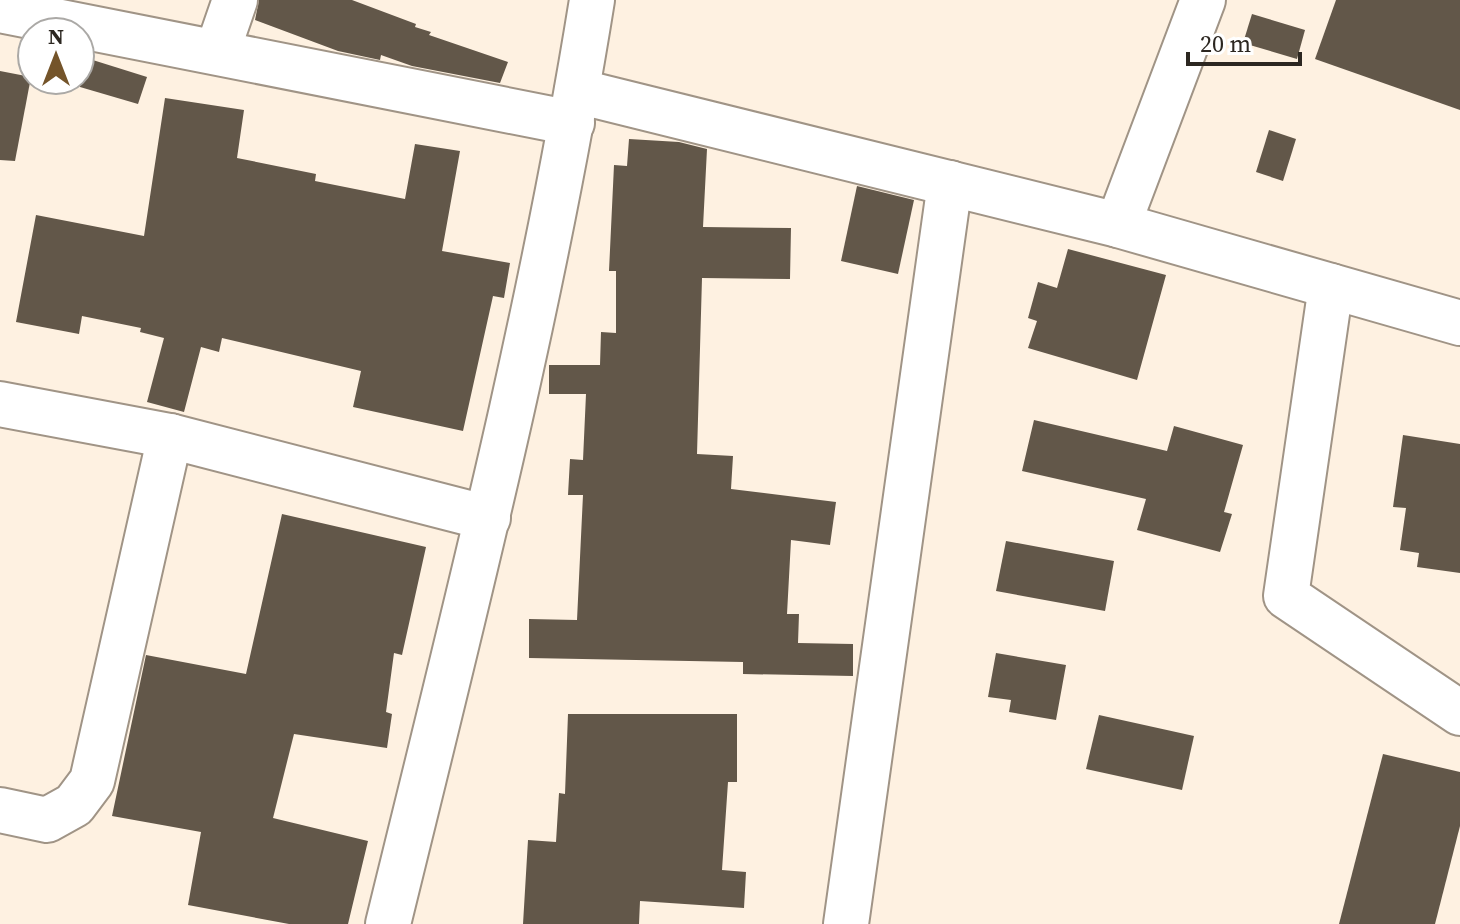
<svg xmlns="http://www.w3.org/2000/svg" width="1460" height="924" font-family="'Source Serif 4',serif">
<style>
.building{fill:#625749}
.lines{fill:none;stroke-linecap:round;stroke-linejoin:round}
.minor-casing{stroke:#a09486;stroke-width:48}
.minor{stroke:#fff;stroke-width:44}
</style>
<rect width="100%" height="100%" fill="#fef1e1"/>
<g class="building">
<path d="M259 0H352L416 24 415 27 431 32 429 35 508 62 500 83 412 66 381 55 380 60 338 51 255 20Z"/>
<path d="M1336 0H1460V110L1315 59Z"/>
<path d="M1252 14 1305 30 1297 59 1243 43Z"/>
<path d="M80 56 147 77 138 104 80 87Z"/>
<path d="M0 71 31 77 15 161 0 160Z"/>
<path d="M165 98 244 110 237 158 316 174 315 181 405 199 415 144 460 151 442 251 510 263 504 298 493 296 463 431 353 407 361 371 222 338 219 352 201 347 184 412 147 402 164 338 140 332 141 328 82 316 79 334 16 322 36 215 144 236Z"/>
<path d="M1269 130 1296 139 1283 181 1256 172Z"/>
<path d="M629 139 679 142 707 149 703 227 791 228 790 279 702 278 697 454 733 456 731 489 836 502 830 545 791 540 787 614H799L798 643 853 644V676L743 674V662L529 658V619L577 620 583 495H568L570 459 583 460 586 394H549V365H600L601 332 616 333V271H609L614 165 627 166Z"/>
<path d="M857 186 914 200 898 274 841 261Z"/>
<path d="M1068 249 1166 275 1137 380 1028 348 1037 321 1028 318 1038 282 1057 288Z"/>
<path d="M1034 420 1167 451 1174 426 1243 445 1224 512 1232 514 1220 552 1137 530 1146 499 1022 471Z"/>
<path d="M1403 435 1460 444V573L1417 567 1419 553 1400 550 1406 508 1393 507Z"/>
<path d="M282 514 426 547 402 655 394 653 386 712 392 714 387 748 294 734 273 818 368 841 348 924H289L188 905 201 832 112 816 146 655 246 674Z"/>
<path d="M1006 541 1114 561 1105 611 996 591Z"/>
<path d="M996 653 1066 665 1056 720 1009 712 1011 700 988 697Z"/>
<path d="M568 714H737V782H728L722 870 746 872 744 908 640 901 639 924H523L528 840 556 842 559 793 565 794Z"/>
<path d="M1099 715 1194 736 1182 790 1086 769Z"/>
<path d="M1383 754 1460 772V826L1435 924H1339Z"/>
</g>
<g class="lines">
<g class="minor-casing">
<g id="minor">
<path d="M0 10 572 123"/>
<path d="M217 52 235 0"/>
<path d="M577 91 1118 225 1460 323"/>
<path d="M1118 225 1203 0"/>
<path d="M1331 286 1286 596 1460 713"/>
<path d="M0 404 170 436 488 518"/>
<path d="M0 810 47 820 74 805 92 781 170 436"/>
<path d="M388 924C463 618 542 312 592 0"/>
<path d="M846 924 950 183"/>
</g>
</g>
<use href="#minor" class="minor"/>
</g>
<g transform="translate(56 56)"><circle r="38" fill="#ffffff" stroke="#aba9a6" stroke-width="2"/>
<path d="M0-6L14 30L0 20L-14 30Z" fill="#74542a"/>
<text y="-12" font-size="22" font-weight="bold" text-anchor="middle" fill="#2c2721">N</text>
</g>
<path d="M1188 52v12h112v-12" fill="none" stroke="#2c2721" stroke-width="4"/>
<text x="1200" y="52" font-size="24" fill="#2c2721" stroke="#ffffff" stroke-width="6" paint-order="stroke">20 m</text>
</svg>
